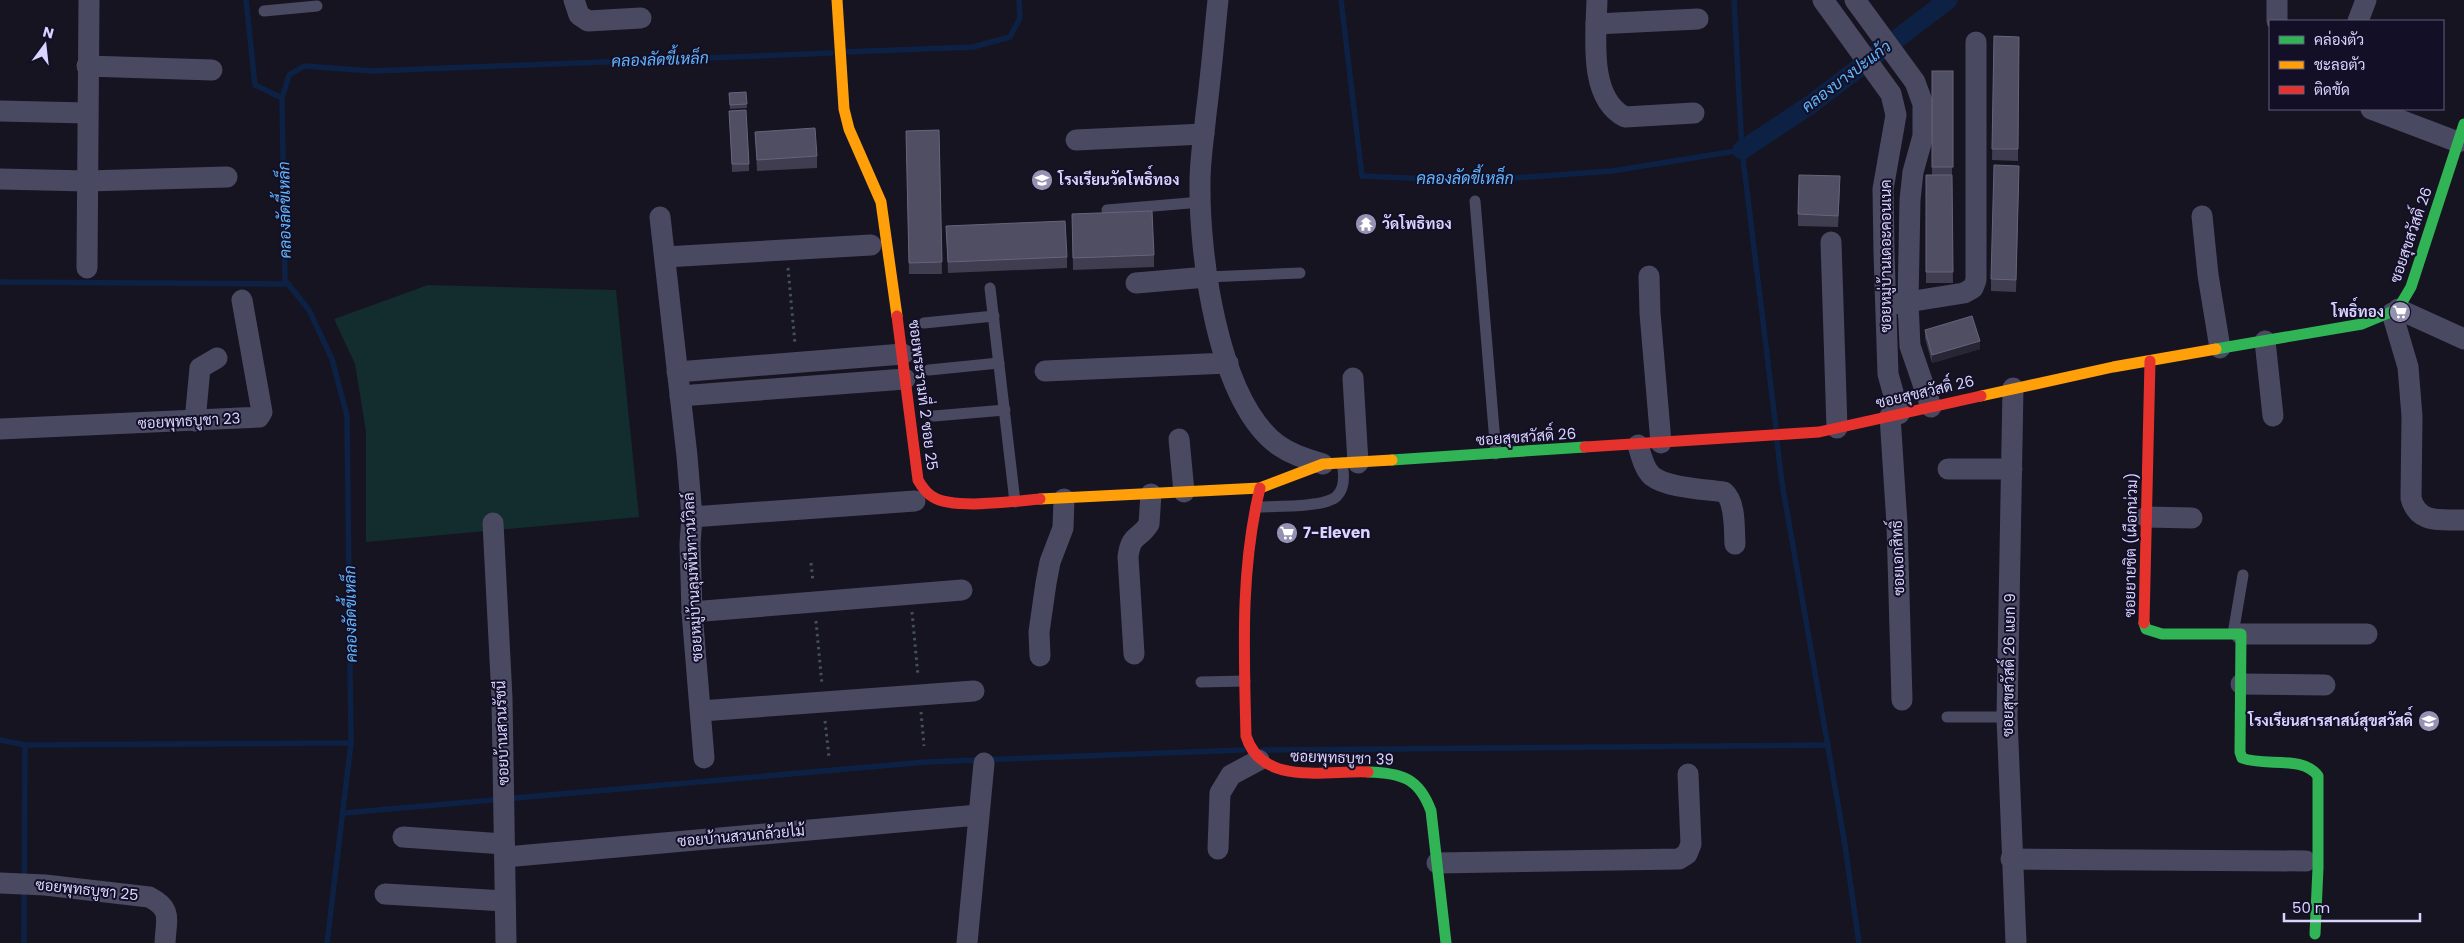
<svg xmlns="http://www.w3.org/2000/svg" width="2464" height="943" font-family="Poppins,Sarabun,sans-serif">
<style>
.green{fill:#132c2d}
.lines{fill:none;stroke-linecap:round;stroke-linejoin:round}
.stream{stroke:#0d2144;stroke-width:5.5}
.canal{stroke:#0d2144;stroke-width:19}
.path{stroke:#44505f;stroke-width:3;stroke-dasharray:2.5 4;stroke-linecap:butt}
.lane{stroke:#4a4962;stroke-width:11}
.street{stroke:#4a4962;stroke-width:21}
.fast{stroke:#30b455;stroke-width:11}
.slow{stroke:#ff9f0a;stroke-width:11}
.jam{stroke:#e5322d;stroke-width:11}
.wall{fill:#403d50}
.shaded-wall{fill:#282635}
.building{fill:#504e63;stroke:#66637b}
.labels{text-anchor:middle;stroke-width:4;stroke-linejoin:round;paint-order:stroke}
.poi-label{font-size:15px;font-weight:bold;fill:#d9d4ff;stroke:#130f26;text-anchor:start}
.street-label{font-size:15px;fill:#d9d4ff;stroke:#130f26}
.water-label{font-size:16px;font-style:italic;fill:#62b6ff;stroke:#130f26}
</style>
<rect width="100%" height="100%" fill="#161421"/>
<path class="green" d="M428 285 616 290 639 517 366 542V432L355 364 334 319Z"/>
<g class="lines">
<g class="stream">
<path d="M246 0 255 85 282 98"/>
<path d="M1341 0 1362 176 1474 181 1612 171 1742 150"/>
<path d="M1734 0 1742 150 1776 428"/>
<path d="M846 52 973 47 1010 37 1020 18 1019 0"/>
<path d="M0 282 288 284"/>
<path d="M1777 442 1782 483 1844 839 1859 943"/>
<path d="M0 740 25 745 351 743 347 416 332 359 309 310 285 280 282 98 289 75 304 66 372 71 831 53"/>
<path d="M1262 750 1828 745"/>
<path d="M344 813 926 762 1243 750"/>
<path d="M24 943 25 745"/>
<path d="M327 943 351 743"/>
</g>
<path class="canal" d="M1742 150 1810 105 1948 0"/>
<g class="path">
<path d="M788 268 795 344"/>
<path d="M811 563 813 582"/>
<path d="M912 612 918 676"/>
<path d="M816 621 822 685"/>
<path d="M921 712 924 746"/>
<path d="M825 721 829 757"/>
</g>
<g class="lane">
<path d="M264 11 317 6"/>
<path d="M1475 201 1496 454"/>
<path d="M1107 210 1201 202"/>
<path d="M1207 277 1300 273"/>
<path d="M990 288 1015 502"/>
<path d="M924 323 994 316"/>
<path d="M929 370 999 363"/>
<path d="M934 416 1005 410"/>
<path d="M1256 507C1274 506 1325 508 1337 496 1345 488 1344 473 1342 463"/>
<path d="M2233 634 2243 575"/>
<path d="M1201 682 1245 681"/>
<path d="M1947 717H2007"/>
</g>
<g class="street">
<path d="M574 0 579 15 588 21 641 18"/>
<path d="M1218 0C1214 38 1211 76 1206 114 1204 136 1200 159 1200 182 1199 253 1217 400 1278 445 1292 455 1307 459 1323 464"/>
<path d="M1597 0C1596 36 1588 98 1625 117L1694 113"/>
<path d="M1823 0 1891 94 1896 115 1883 189 1884 253 1888 374 1899 414"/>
<path d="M1855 0 1915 82 1923 104V136L1913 172 1910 200 1908 303 1910 346 1931 407"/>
<path d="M2277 0V21"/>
<path d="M2358 21 2366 0"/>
<path d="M1596 24 1698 19"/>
<path d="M87 66 212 70"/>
<path d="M2371 109 2458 142"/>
<path d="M0 111 87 113"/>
<path d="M1076 140 1204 134"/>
<path d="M0 179 87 181 227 177"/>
<path d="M2202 216 2208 275 2220 348"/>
<path d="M660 217 687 456 692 517 690 544 692 612 704 758"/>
<path d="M1831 242 1837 428"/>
<path d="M665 257 871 245"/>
<path d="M87 268 89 0"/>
<path d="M1649 276 1650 313 1661 443"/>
<path d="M1136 283 1207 277"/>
<path d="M1895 304 1964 293 1973 288 1976 280V42"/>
<path d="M2398 309 2464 339"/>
<path d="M2392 313 2408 367 2412 416 2411 498C2418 525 2442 519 2464 520"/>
<path d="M2265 341 2273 416"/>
<path d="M1045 371 1228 363"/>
<path d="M677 372 903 354"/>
<path d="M1353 378 1358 463"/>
<path d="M2013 388 2007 717 2016 943"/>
<path d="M680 396 905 379"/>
<path d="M1890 416 1897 524 1902 700"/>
<path d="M195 421 200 368 217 358"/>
<path d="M0 429 259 417 262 412 242 300"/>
<path d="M1179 439 1184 492"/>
<path d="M1638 445C1641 455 1644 469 1652 476 1667 488 1705 489 1724 492 1736 502 1734 529 1735 544"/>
<path d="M1948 469H2012"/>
<path d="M692 517 915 501"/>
<path d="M2146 517 2192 518"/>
<path d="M493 523 502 698 506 943"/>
<path d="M692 612 962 590"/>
<path d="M2241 634H2367"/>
<path d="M1134 654 1128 557C1131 533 1139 540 1149 524L1151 494"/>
<path d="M1040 656 1039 632 1046 583 1050 562 1063 528 1064 499"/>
<path d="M2241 684 2325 685"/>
<path d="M701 711 974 691"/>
<path d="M403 837 504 844"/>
<path d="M1218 849 1220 793 1231 775 1259 760"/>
<path d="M505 857 978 815"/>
<path d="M2011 859 2306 861"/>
<path d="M1437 863 1679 859 1687 854 1691 844 1688 774"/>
<path d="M0 883 45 885 149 897C173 909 166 919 165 943"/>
<path d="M385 894 505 901"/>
<path d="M967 943 984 763"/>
</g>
<g class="fast">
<path d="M2216 349 2362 324 2398 309 2411 287 2464 124"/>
<path d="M1392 460 1585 447"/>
<path d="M2144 623 2146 629 2162 634H2241L2240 752 2242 758C2265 767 2303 755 2318 776V868L2315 934"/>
<path d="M1368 772C1402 773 1419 778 1431 811L1446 943"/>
</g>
<g class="slow">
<path d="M837 0 844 109 849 129 881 202 897 316"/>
<path d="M1981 396 2113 367 2216 349"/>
<path d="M1040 499 1260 488 1323 464 1392 460"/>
</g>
<g class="jam">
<path d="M897 316 918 480C922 487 926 493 933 497 954 510 1014 501 1040 499"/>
<path d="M1585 447 1819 432 1981 396"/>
<path d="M1260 488C1240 570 1244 653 1246 736 1262 787 1326 770 1368 772"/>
<path d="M2144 623 2150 361"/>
</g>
</g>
<g class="wall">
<path d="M1994 36 2019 37 2018 161 1992 160Z"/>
<path d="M1932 71H1953L1952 179 1953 283H1926V175H1932Z"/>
<path d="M746 92 747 108 730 109 729 93Z"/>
<path d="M729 111 749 164V171L732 172Z"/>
<path d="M939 130 942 274H909L906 131Z"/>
<path d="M755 132 817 156V168L757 171Z"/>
<path d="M2019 178 2016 292 1991 291V279Z"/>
<path d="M1840 188 1838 227 1798 226V214Z"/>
<path d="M1072 214 1154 255V267L1073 270Z"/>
<path d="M946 226 1067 257V268L948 273Z"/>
<path d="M1925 330 1980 349 1932 363 1925 338Z"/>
</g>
<path class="shaded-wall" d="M1980 341V349L1932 363V355Z"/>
<g class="building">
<path d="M1994 36 2019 37 2018 149H1992Z"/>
<rect x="1932" y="71" width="21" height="96"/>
<path d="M746 92 747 104 730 105 729 93Z"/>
<path d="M746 110 749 164H732L729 111Z"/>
<path d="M815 128 817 156 757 160 755 132Z"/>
<path d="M939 130 942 262 909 263 906 131Z"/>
<path d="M1994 165 2019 166 2016 280 1991 279Z"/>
<path d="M1799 175 1840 176 1838 216 1798 214Z"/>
<path d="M1926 175H1952L1953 272H1926Z"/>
<path d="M1152 211 1154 255 1073 258 1072 214Z"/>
<path d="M1065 221 1067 257 948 262 946 226Z"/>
<path d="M1972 316 1980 341 1932 355 1925 330Z"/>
</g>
<defs>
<g id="school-disc" transform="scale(1.125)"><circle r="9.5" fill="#9591b1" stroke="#130f26"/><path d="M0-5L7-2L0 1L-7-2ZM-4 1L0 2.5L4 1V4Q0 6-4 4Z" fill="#fff"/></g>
<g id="temple-disc" transform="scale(1.125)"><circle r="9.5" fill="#9591b1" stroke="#130f26"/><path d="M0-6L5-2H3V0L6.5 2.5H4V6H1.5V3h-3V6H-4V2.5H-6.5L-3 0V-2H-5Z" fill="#fff"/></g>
<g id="supermarket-disc" transform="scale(1.125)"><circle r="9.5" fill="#9591b1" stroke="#130f26"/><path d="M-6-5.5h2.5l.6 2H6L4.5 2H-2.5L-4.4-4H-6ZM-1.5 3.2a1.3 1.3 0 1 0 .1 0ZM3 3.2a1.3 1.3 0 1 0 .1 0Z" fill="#fff"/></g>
</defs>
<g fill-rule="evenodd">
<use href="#school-disc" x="1042" y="180"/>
<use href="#temple-disc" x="1366" y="224"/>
<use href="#supermarket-disc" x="2400" y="312"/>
<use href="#supermarket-disc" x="1287" y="533"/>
<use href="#school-disc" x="2429" y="721"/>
</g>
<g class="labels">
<g class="poi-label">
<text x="1058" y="185">โรงเรียนวัดโพธิ์ทอง</text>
<text x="1382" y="229">วัดโพธิทอง</text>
<text x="2384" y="317" text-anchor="end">โพธิ์ทอง</text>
<text x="1303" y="538">7-Eleven</text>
<text x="2413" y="726" text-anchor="end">โรงเรียนสารสาสน์สุขสวัสดิ์</text>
</g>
<g class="street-label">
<text transform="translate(2411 235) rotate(-71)" y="5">ซอยสุขสวัสดิ์ 26</text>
<text transform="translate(1886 256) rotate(-90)" y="5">ซอยหมู่บ้านเดอะคอนเนค</text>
<text transform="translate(1925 392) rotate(-13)" y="5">ซอยสุขสวัสดิ์ 26</text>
<text transform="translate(923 395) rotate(83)" y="5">ซอยพระรามที่ 2 ซอย 25</text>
<text transform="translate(189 421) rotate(-3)" y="5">ซอยพุทธบูชา 23</text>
<text transform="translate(1526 437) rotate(-4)" y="5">ซอยสุขสวัสดิ์ 26</text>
<text transform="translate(2131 545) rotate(-89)" y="5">ซอยยายชิต (เผือกน่วม)</text>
<text transform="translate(1898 558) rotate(-92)" y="5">ซอยเอกสิทธิ์</text>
<text transform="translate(693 577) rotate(-93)" y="5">ซอยหมู่บ้านลุมพินีทาวน์วิลล์</text>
<text transform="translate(2009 665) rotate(-89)" y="5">ซอยสุขสวัสดิ์ 26 แยก 9</text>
<text transform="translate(502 733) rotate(-92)" y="5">ซอยบ้านสวนรัชนี</text>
<text transform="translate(1342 758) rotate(2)" y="5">ซอยพุทธบูชา 39</text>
<text transform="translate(741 836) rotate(-5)" y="5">ซอยบ้านสวนกล้วยไม้</text>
<text transform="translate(87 890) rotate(6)" y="5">ซอยพุทธบูชา 25</text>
</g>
<g class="water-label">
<text transform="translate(660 59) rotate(-2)" y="6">คลองลัดขี้เหล็ก</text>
<text transform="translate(1846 76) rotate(-37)" y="6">คลองบางปะแก้ว</text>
<text x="1465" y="184">คลองลัดขี้เหล็ก</text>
<text transform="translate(284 210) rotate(-91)" y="6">คลองลัดขี้เหล็ก</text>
<text transform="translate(350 614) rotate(-91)" y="6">คลองลัดขี้เหล็ก</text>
</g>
</g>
<rect x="2269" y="20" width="175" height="90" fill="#130f26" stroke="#625e7d"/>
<rect x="2279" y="36" width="25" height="8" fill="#30b455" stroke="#625e7d"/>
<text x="2314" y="45" font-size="15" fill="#d9d4ff">คล่องตัว</text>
<rect x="2279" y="61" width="25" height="8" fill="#ff9f0a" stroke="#625e7d"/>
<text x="2314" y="70" font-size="15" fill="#d9d4ff">ชะลอตัว</text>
<rect x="2279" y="86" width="25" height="8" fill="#e5322d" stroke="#625e7d"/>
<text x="2314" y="95" font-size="15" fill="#d9d4ff">ติดขัด</text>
<g transform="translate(45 45) rotate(15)" stroke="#130f26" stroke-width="4" paint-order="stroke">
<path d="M0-4L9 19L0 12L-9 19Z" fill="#d9d4ff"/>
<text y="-8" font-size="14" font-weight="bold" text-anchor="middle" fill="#d9d4ff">N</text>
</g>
<path d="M2284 913v8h136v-8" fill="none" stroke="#d9d4ff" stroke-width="2.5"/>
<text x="2292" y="913" font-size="15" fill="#d9d4ff" stroke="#130f26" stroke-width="4" paint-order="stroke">50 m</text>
</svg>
